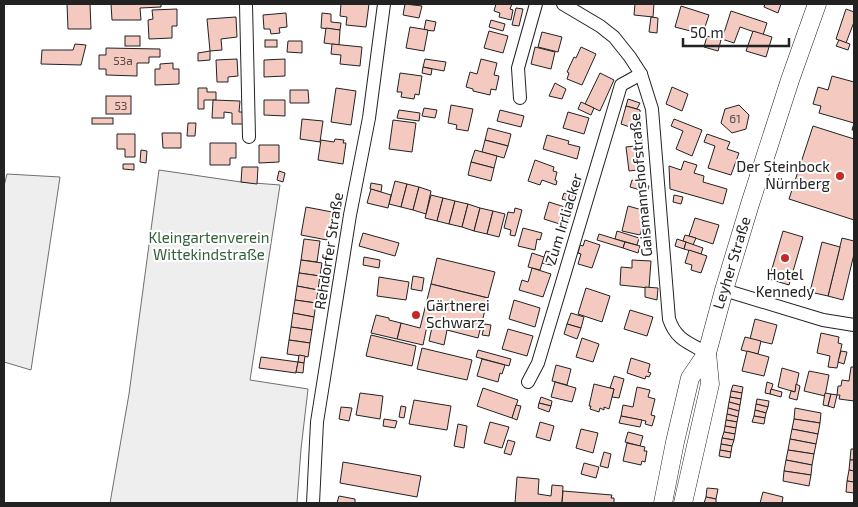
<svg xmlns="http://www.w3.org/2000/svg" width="858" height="507" font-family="'Exo 2',sans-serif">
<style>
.green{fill:#eee;stroke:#6f6f6f}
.building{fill:#f3c9c0;stroke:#222}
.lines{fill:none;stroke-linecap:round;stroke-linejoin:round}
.minor-casing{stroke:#222;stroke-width:14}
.secondary-casing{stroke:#222;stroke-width:19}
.minor{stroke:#fff;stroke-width:12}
.secondary{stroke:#fff;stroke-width:18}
.poi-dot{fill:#c62828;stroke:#fff;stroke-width:2}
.labels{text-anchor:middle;stroke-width:4;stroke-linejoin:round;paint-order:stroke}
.number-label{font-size:12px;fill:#564c4a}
.poi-label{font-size:15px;fill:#222;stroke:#fff;text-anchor:end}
.street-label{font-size:15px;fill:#222;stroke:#fff}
.park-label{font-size:15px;fill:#2f5e38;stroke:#fff}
</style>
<rect width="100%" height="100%" fill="#fff"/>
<g class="green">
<path d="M159 170 241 182 280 185 250 380 308 389 301 449 297 503H110L129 394Z"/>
<path d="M7 174 60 177 31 370 4 362V186Z"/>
</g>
<g class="building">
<path d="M67 4H90L91 29H68Z"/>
<path d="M111 4H161V7L140 8 141 20H112Z"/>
<path d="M341 4H369L366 27 346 25 347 17 340 16Z"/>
<path d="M405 4 422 6 419 18 403 15Z"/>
<path d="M496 4H512L510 9 513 10 511 20 499 17 500 13 494 11Z"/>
<path d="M635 4H654L653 17 634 15Z"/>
<path d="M765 4H781L778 13 764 7Z"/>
<path d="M681 6 709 15 704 30 700 29 698 33 675 27Z"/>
<path d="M516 8 523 9 519 26 512 25Z"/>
<path d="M177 9V26H172V38L149 39 148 20 153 19 152 10Z"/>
<path d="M846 9 854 12V22L846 43 836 39Z"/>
<path d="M731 11 767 23 763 35 740 27 734 43 722 39Z"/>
<path d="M286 13 287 27 279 28 280 33 271 34 270 29H264L263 15Z"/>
<path d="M322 13 331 14V22L341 23 340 30 321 28Z"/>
<path d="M236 17 237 37 221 39 222 50 210 51 207 19Z"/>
<path d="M651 17 658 18 657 33 649 32Z"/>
<path d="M426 20 436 22 434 31 424 30Z"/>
<path d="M491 20 505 24 503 31 489 27Z"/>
<path d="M410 27 428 30 424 51 406 48Z"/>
<path d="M326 28 340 30 339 45 324 43Z"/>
<path d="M489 31 508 36 503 53 484 48Z"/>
<path d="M753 31 772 37 766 57 746 51Z"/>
<path d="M542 32 562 37 558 52 538 47Z"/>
<rect x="125" y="36" width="15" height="10"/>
<path d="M707 36 721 40 718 51 704 47Z"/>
<rect x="265" y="40" width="12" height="7"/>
<path d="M839 40 850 44 848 50 836 46Z"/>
<path d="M288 41H302V53L287 52Z"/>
<path d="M75 44 86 45 81 65 41 64 42 50H73Z"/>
<path d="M332 44 362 47 360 66 340 64 341 55 331 54Z"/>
<path d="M535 47 555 52 551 69 531 64Z"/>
<path d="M581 47 596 54 582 85 567 79 569 73 567 72 574 57 576 58Z"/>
<path d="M106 48 160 49V57H149V63H137V76L106 75V69H99V55H106Z"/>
<path d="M210 51V60L198 61V53Z"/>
<path d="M237 59 238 76 228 77V82H217L216 60Z"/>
<path d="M285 59V76L264 77V60Z"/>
<path d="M425 59 446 62 444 71 423 67Z"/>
<path d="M481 59 497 63 494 75 499 76 496 90 491 89 490 95 473 91V89L466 87 470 72 477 74Z"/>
<path d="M173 63V69H179V84L155 85V69H160V64Z"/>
<path d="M423 67 432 69 431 75 422 73Z"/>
<path d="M400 73 422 76 419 95 415 94 414 99 401 97 402 92H397Z"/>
<path d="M600 73 614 80 600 111 585 104Z"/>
<path d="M832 76 854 82V130H852L854 123 819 113 821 106 813 104 818 87 828 90Z"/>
<path d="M555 83 566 89 562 99 549 96Z"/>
<path d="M672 87 688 94 682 111 666 104Z"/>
<path d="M198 88H207V92H216V100H204V109H198Z"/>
<path d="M336 88 356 91 351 125 331 122Z"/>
<path d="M290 90H308L309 103H290Z"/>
<rect x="106" y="96" width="25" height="18"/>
<path d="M628 99 640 103 637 109 626 106Z"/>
<path d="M213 100 240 101 239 112H243V124H232V113L224 112V118H212Z"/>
<path d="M264 100H285V116L264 115Z"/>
<path d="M581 102 594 108 591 115 578 109Z"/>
<path d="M451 105 473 109 468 131 456 129 457 125 448 123Z"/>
<path d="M739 105 749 115 746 129 732 133 721 123 725 109Z"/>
<path d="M626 106 640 110 642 130 633 131V128L621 124Z"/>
<path d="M424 108 437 110 435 118 422 116Z"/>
<path d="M399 110 420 113 419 121 397 118Z"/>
<path d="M500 110 524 116 521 127 497 121Z"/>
<path d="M568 112 589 118 584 134 563 128Z"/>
<rect x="92" y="118" width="21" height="6"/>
<path d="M302 119 323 121 320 142 300 139Z"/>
<path d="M674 119 702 130 692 156 676 149 683 131 671 126Z"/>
<path d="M393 120 416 123 412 152 389 149Z"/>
<path d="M188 123H196L195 136H187Z"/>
<path d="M813 126 854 139V220L789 199Z"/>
<path d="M488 128 511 134 508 146 485 140Z"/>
<path d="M641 130 645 169 629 171 626 147 635 146 633 131Z"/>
<path d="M162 133H181V148H163Z"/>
<path d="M117 134H135V157H125V149H117Z"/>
<path d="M707 134 730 142 727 149 739 153 731 175 708 168 715 146 704 142Z"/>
<path d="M547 135 569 141 568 144 580 147 577 159 543 149Z"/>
<path d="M335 139 344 140 343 143H346L343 164 318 160 321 140 334 142Z"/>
<path d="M485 140 508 146 504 158 482 152Z"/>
<path d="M210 143H236V158H230V165H210Z"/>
<path d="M259 145H279V162L259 163Z"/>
<path d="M141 150 147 151 146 163 140 162Z"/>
<path d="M475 150 497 156 494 168 471 162Z"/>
<path d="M535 160 554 167 553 171 557 172 555 180 557 181 556 185 542 180 540 185 528 181Z"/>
<path d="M684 161 697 165 694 173 704 176 703 182 727 189 723 204 670 189 669 166 681 170Z"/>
<path d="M471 162 494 168 491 181 468 175Z"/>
<path d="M123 164H134V170L123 169Z"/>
<path d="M242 167H258L257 184 241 182Z"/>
<path d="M279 171 285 173 283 182 277 180Z"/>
<path d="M632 180 649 186 647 192 630 187Z"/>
<path d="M395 181 407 184 401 207 389 204Z"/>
<path d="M371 183 382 185 381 192 370 189Z"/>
<path d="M407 184 419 187 413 210 401 207Z"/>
<path d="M419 187 431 191 426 214 413 210Z"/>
<path d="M371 189 391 195 388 208 367 203Z"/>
<path d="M564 193 576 197 574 203 562 199Z"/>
<path d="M431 195 443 198 437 221 425 218Z"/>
<path d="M674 195 683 197 681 204 673 202Z"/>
<path d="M443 198 455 201 449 224 437 221Z"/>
<path d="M455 201 468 204 462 227 449 224Z"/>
<path d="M549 202 571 209 566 226 544 219Z"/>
<path d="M468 204 480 208 474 231 462 227Z"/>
<path d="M628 206 646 211 640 235 622 231Z"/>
<path d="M306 207 332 212 327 240 301 235Z"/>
<path d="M480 208 493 211 487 234 474 231Z"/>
<path d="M515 208 522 210 515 236 510 235 511 230 504 228 508 212 514 213Z"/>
<path d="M493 211 505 214 499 237 487 234Z"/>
<path d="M695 218 719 225 713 244 689 236Z"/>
<path d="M523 228 542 233 540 240 537 239 535 250 518 246Z"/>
<path d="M617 231 639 238 637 245 615 239Z"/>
<path d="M783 231 803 237 789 285 769 279Z"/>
<path d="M363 233 399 243 395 256 359 246Z"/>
<path d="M599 234 625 242 623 248 597 240Z"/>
<path d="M685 235 696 238 693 245 683 241Z"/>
<path d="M842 238 854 241V254L843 300 828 296Z"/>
<path d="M304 239 320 241 317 262 301 260Z"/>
<path d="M677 239 686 242 684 249 675 246Z"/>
<path d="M585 240 600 245 592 268 578 264 581 254 578 253 580 245 583 246Z"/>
<path d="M625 242 640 246 638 253 623 248Z"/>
<path d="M686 242 703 248 701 254 684 249Z"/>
<path d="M822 242 840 247 828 296 810 292Z"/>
<path d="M689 250 707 256 701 273 691 270 692 265 685 263Z"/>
<path d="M546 251 559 254 555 266 542 263Z"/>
<path d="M532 253 544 257 540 270 528 267Z"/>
<path d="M364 257 380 260 379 268 363 265Z"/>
<path d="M437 258 495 272 488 298 431 284Z"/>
<path d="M301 260 322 263 320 276 299 273Z"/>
<path d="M632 260 651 261 649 288 620 285 621 267 632 268Z"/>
<path d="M532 268 551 274 543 297 519 290 522 280 528 282Z"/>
<path d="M299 273 320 276 318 290 297 286Z"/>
<path d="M413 276 424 278 422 291 411 289Z"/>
<path d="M379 277 409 282 406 300 377 296Z"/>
<path d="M431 284 488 298 478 338 447 330 444 345 429 341 432 327 427 326 423 345 397 339 401 323 420 328Z"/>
<path d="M297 286 318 290 316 303 295 300Z"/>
<path d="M645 287 658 288 657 300 645 297Z"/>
<path d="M586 288 610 296 602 322 578 314Z"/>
<path d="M295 300 316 303 314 317 293 313Z"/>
<path d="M514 300 540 308 535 327 509 319Z"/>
<path d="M630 310 653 317 647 336 624 329Z"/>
<path d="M293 313 314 317 312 330 291 327Z"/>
<path d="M571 313 584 317 581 328 567 324Z"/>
<path d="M376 315 389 318V320L401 323 397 339 371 333Z"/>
<path d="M755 319 777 325 772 344 750 339Z"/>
<path d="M485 324 491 325 489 336 482 335Z"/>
<path d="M567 324 581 328 577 339 564 334Z"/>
<path d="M291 327 312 330 310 343 289 340Z"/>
<path d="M508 329 533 336 527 356 502 349Z"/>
<path d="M821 333 839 337 838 343 842 344 837 368 828 367 830 356 817 353Z"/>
<path d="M371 335 416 346 412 366 366 356Z"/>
<path d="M745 337 761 341 758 354 741 350Z"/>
<path d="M582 338 599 344 593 362 576 357Z"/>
<path d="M289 340 310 343 308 357 287 354Z"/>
<path d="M422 348 472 360 467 380 417 369Z"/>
<path d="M478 350 511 359 509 366 476 357Z"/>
<path d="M747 351 769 357 764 376 742 371Z"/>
<path d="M841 351 847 352 844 364 838 362Z"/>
<path d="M299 355 305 356 304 363 298 362Z"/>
<path d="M261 357 298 362 296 373 259 368Z"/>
<path d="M631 358 650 364 648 372 651 373 649 377 646 376 645 379 627 373Z"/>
<path d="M482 359 505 365 502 374 500 373 498 382 477 376Z"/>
<path d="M298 362 304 363 303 373 296 372Z"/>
<path d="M556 365 571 369 567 385 552 381Z"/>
<path d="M851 367H854V401L839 399 840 395H837L838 386H841L842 380 849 381Z"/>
<path d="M782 368 799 373 795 392 778 387Z"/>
<path d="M809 371 829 375 825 396 804 391Z"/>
<path d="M614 376 624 379 619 398 612 397 614 389 610 388Z"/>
<path d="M555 382 576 388 572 402 551 397Z"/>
<path d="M767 382 773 384 770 394 765 393Z"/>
<path d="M594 384 614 389 609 409 604 407V410L600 408 599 412 590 409 591 406H589Z"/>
<path d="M796 384 800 386 797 400 789 398 791 391 795 392Z"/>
<path d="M733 385 743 387 742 393 731 391Z"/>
<path d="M637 387 650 390 648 397 655 399 651 415 655 416 652 426 645 424 646 421 621 416 623 405 633 407Z"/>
<path d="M483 388 518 400 512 418 477 406Z"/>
<path d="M771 389 782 392 781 397 770 394Z"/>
<path d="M731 391 742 393 741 399 730 397Z"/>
<path d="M360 393 383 396 380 419 356 415Z"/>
<path d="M825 393 831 394 828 406 823 405Z"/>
<path d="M831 394 837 395 834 408 828 406Z"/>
<path d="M541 397 552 401 551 406 539 403Z"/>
<path d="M730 397 741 399 740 405 729 402Z"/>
<path d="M757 399 769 401 768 407 756 404Z"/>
<path d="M414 400 451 406 447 430 409 424Z"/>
<path d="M729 402 740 405 739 411 728 408Z"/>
<path d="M539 403 551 406 549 412 538 408Z"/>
<path d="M756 404 768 407 766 413 755 410Z"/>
<path d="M516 405 521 406 517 420 512 418Z"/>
<path d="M401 406 406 407 404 418 399 417Z"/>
<path d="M341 407 352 408 349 421 339 419Z"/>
<path d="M728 408 739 411 738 417 727 414Z"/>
<path d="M795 408 821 413 820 423 794 419Z"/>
<path d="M755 410 766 413 765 418 754 416Z"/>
<path d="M727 414 738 417 737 422 726 420Z"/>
<path d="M621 416 642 420 640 427 619 423Z"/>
<path d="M754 416 765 418 764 424 752 422Z"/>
<path d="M384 419 397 421 395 428 383 426Z"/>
<path d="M794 419 820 423 818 434 792 429Z"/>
<path d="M726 420 737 422 736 428 725 426Z"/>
<path d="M490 422 509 427 502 448 484 443Z"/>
<path d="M540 422 554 426 550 441 536 437Z"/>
<path d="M458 424 467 426 464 448 454 446Z"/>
<path d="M725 426 736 428 735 434 724 432Z"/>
<path d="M581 429 598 433 593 453 576 448Z"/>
<path d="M792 429 818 434 816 444 790 439Z"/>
<path d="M628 432 643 436 640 446 625 442Z"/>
<path d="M724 432 735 434 734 440 722 438Z"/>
<path d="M722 438 734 440 732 446 721 444Z"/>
<path d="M790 439 816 444 814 454 788 450Z"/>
<path d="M508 440 515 442 511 455 504 453Z"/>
<path d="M627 443 645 447 644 451H647L645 462 642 461 641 465 623 461Z"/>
<path d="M721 444 732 446 731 452 720 450Z"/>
<path d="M851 449H854V460H850Z"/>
<path d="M720 450 731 452 730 458 719 456Z"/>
<path d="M788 450 814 454 812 465 786 460Z"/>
<path d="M604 452 611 454 608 468 600 466Z"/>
<path d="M786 460 812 465 811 475 784 471Z"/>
<path d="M850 460H854V471L849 470Z"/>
<path d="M343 462 421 476 417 497 340 483Z"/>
<path d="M584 463 599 467 596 478 581 474Z"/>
<path d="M849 470 854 471V482L847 481Z"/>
<path d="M784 471 811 475 809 486 783 481Z"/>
<path d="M517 477 539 479 538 494 551 496 552 485 563 486 562 503H515Z"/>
<path d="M847 481 854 482V493L846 492Z"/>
<path d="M707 488 718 489 716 499 706 497Z"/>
<path d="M563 491 612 495 611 498H614V503H562Z"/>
<path d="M763 492 783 497 782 503H760Z"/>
<path d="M339 496 355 499V503H337Z"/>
<path d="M706 497 716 499V503H704Z"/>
</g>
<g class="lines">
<g class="minor-casing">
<g id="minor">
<path d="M246 4 249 137"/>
<path d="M563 4 600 26 614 37 630 57 641 74 652 109 669 319C676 340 689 343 707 353"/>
<path d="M520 98 518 68 536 4"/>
<path d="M724 290 823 320 854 325"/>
<path d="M528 382 538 363 621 85 641 74"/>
<path d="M313 503 317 422 350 215 369 118 384 4"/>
</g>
</g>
<g class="secondary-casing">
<g id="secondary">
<path d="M663 503 675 442 690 378 707 353 724 290 750 204 790 80 817 4"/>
<path d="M683 503 710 384 707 353"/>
</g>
</g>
<use href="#minor" class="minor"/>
<use href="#secondary" class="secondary"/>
</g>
<g class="poi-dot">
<circle cx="840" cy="176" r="5"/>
<circle cx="785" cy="258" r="5"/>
<circle cx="416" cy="315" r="5"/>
</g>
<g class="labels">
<g class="number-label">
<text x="123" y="65">53a</text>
<text x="121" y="110">53</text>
<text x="735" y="123">61</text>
</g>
<g class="poi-label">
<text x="830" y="172">Der Steinbock<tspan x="830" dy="17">Nürnberg</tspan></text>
<text x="785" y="280" text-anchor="middle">Hotel<tspan x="785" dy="17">Kennedy</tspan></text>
<text x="426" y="311" text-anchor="start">Gärtnerei<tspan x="426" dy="17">Schwarz</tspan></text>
</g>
<g class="street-label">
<text transform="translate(641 185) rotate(-95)" y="5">Gaismannshofstraße</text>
<text transform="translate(564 219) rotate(-73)" y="5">Zum Irrliacker</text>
<text transform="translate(329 251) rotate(-81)" y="5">Rehdorfer Straße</text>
<text transform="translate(732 263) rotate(-73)" y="5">Leyher Straße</text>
</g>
<g class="park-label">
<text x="209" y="243">Kleingartenverein<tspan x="209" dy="17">Wittekindstraße</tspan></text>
</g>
</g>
<rect width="858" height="507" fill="none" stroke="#222222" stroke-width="10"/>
<path d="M683 38v8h106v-8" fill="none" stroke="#222222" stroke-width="2.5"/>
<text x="690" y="38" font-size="15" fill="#222222" stroke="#ffffff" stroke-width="4" paint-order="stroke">50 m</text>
</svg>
